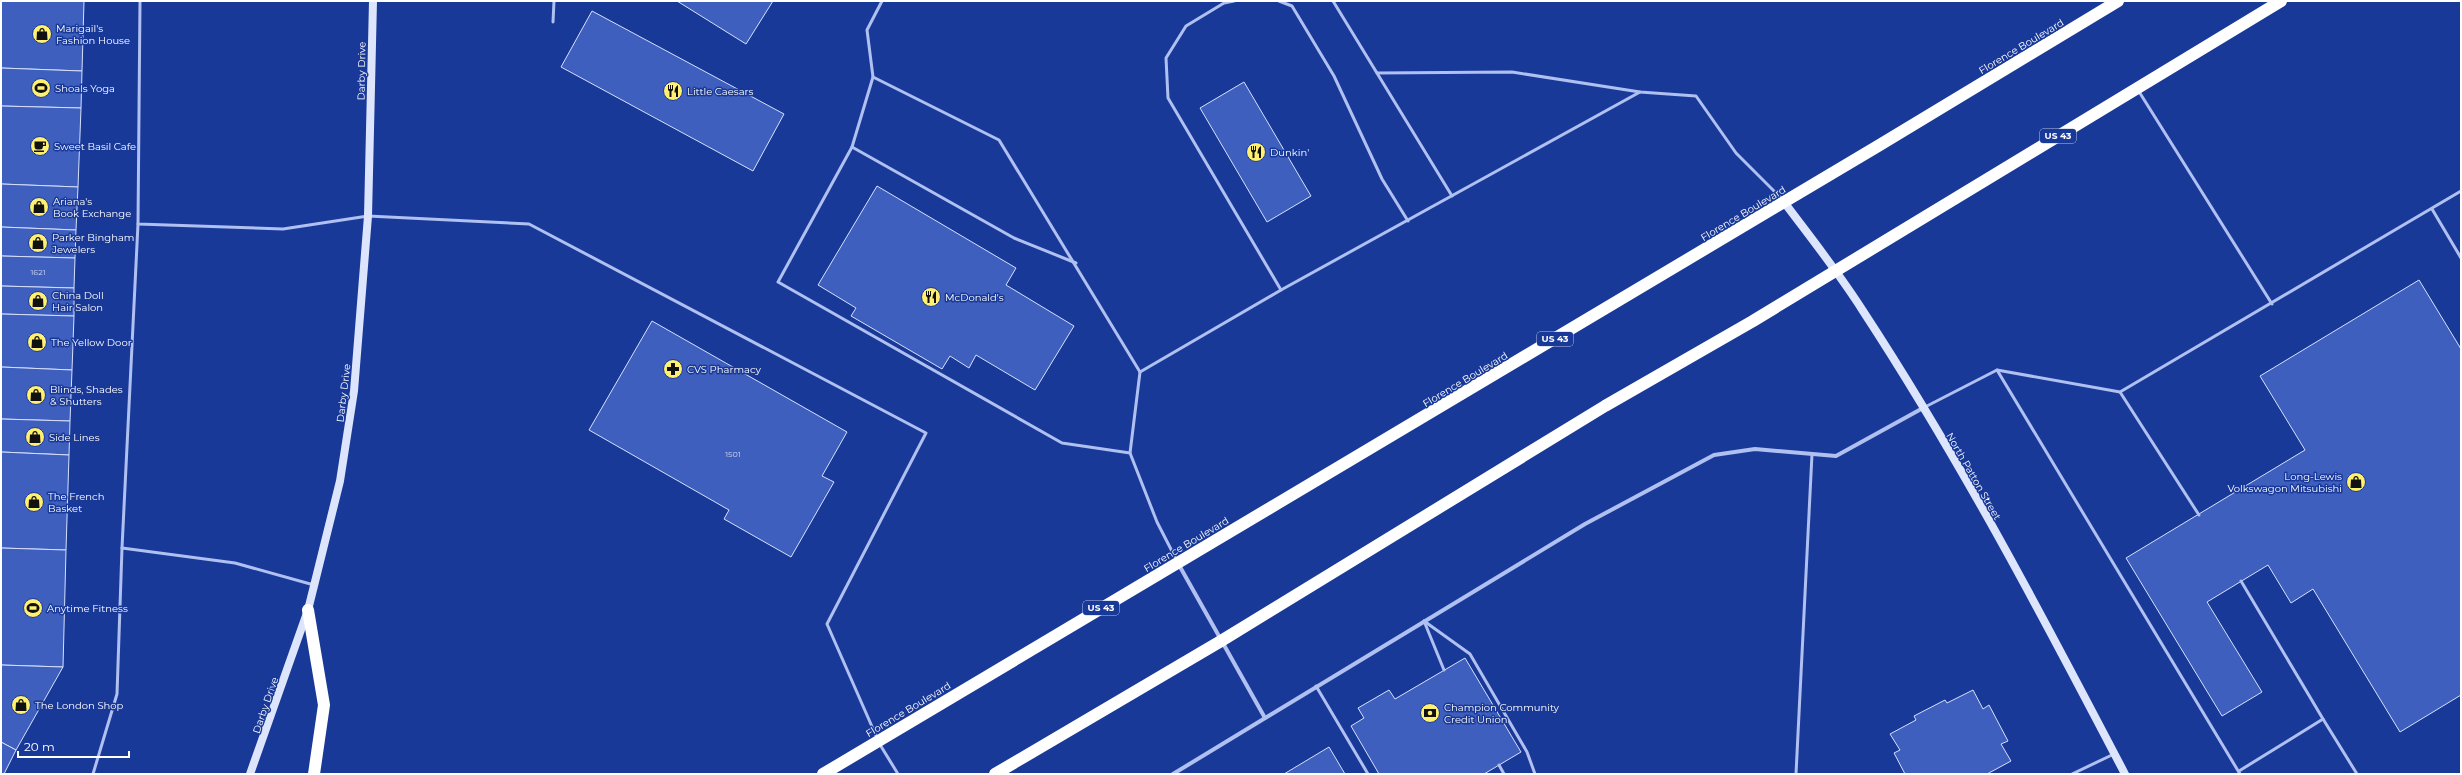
<svg xmlns="http://www.w3.org/2000/svg" width="2462" height="775" font-family="Montserrat,sans-serif">
<style>
.building{fill:#3e5fbe;stroke:#d6e0fc}
.lines{fill:none;stroke-linecap:round;stroke-linejoin:round}
.lane{stroke:#afc0f1;stroke-width:3}
.street{stroke:#afc0f1;stroke-width:4}
.secondary{stroke:#dde5fc;stroke-width:8}
.highway{stroke:#fff;stroke-width:12}
.labels{text-anchor:middle;stroke-width:3;stroke-linejoin:round;paint-order:stroke}
.number-label{font-size:8px;fill:#cfd7ef}
.shield{fill:#193999;stroke:#bac4e0;stroke-width:1}
.shield-label{font-size:9px;font-weight:bold;fill:#fff}
.poi-label{font-size:10px;fill:#fff;stroke:#193999;text-anchor:start}
.street-label{font-size:10px;fill:#fff;stroke:#193999}
</style>
<rect width="100%" height="100%" fill="#193999"/>
<g class="building">
<path d="M1 1H84L82 71 1 68Z"/>
<path d="M677 1H773L746 44Z"/>
<path d="M592 11 784 114 753 171 561 67Z"/>
<path d="M1 68 82 71 81 108 1 106Z"/>
<path d="M1244 82 1311 196 1267 222 1200 108Z"/>
<path d="M1 106 81 108 78 187 1 184Z"/>
<path d="M1 184 78 187 76 230 1 227Z"/>
<path d="M877 186 1016 268 1006 285 1074 326 1035 390 976 355 969 368 950 356 942 369 851 316 856 308 818 285Z"/>
<path d="M1 227 76 230 75 258 1 256Z"/>
<path d="M1 256 75 258 74 288 1 286Z"/>
<path d="M2419 280 2461 349V695L2400 732 2313 589 2291 603 2268 565 2207 602 2262 692 2222 716 2126 558 2305 450 2260 376Z"/>
<path d="M1 286 74 288V316L1 314Z"/>
<path d="M1 314 74 316 72 370 1 367Z"/>
<path d="M652 321 847 432 822 476 834 482 791 557 724 519 729 510 589 430Z"/>
<path d="M1 367 72 370 70 421 1 419Z"/>
<path d="M1 419 70 421 69 455 1 452Z"/>
<path d="M1 452 69 455 66 550 1 548Z"/>
<path d="M1 548 66 550 63 667 1 665Z"/>
<path d="M1465 658 1521 752 1484 774H1379L1351 726 1364 718 1358 708 1389 690 1395 699Z"/>
<path d="M1 665 63 667 16 750 1 742Z"/>
<path d="M1973 690 1983 709 1989 705 2008 741 2001 744 2011 761 1987 774H1905L1894 753 1900 750 1890 734 1916 720 1914 716 1945 700 1947 703Z"/>
<path d="M1 742 16 750 4 774H1Z"/>
<path d="M1329 747 1345 774H1284Z"/>
</g>
<g class="lines">
<g class="lane">
<path d="M140 1 138 224 283 229 368 216 529 224 926 433 827 624 877 738"/>
<path d="M882 1 867 30 873 77 999 140 1140 372"/>
<path d="M1234 1 1224 3 1186 26 1166 58 1168 98 1281 290"/>
<path d="M1279 1 1292 6 1334 76 1382 179 1408 221"/>
<path d="M1333 1 1452 196"/>
<path d="M553 22 554 1"/>
<path d="M1377 73 1512 72 1640 92 1696 96 1736 153 1782 199"/>
<path d="M873 77 852 147 778 282 1062 443 1130 453"/>
<path d="M2138 90 2272 304"/>
<path d="M852 147 1014 238 1076 263"/>
<path d="M2432 209 2461 258"/>
<path d="M138 224 122 548 235 563 314 585"/>
<path d="M1997 370 2240 774"/>
<path d="M2120 392 2199 515"/>
<path d="M1925 407 1997 370 2120 392 2461 191"/>
<path d="M1177 561 1157 522 1130 453 1140 372 1281 290 1640 92"/>
<path d="M1424 621 1470 654 1527 752 1535 774"/>
<path d="M1424 621 1444 670"/>
<path d="M1316 686 1368 774"/>
<path d="M2323 719 2357 774"/>
<path d="M879 743 898 774"/>
<path d="M1499 765 1504 774"/>
<path d="M2239 771 2323 719 2241 581"/>
<path d="M93 774 117 694 122 548"/>
<path d="M1796 774 1812 454"/>
<path d="M2072 774 2114 754"/>
</g>
<g class="street">
<path d="M1179 565 1265 718"/>
<path d="M1173 774 1585 524 1714 455 1755 449 1836 456 1923 408"/>
</g>
<g class="secondary">
<path d="M1784 202C1811 238 1839 273 1863 311 1960 459 2043 617 2125 774"/>
<path d="M250 774 308 610 340 481 354 391 368 216 373 1"/>
</g>
<g class="highway">
<path d="M308 610 324 705 314 774"/>
<path d="M823 774 1878 146 2118 1"/>
<path d="M995 774 1221 641 1605 406 1753 321 2281 1"/>
</g>
</g>
<defs>
<g id="shop-disc" transform="scale(1)"><circle r="9.5" fill="#fff06f" stroke="#193999"/><path d="M-5-2.5h2.3a2.7 3.5 0 0 1 5.4 0H5L5.5 6h-11ZM-1.5-2.5h3a1.5 2.3 0 0 0-3 0Z" fill="#111"/></g>
<g id="stadium-disc" transform="scale(1)"><circle r="9.5" fill="#fff06f" stroke="#193999"/><path d="M0-5a6.5 5 0 1 0 0 10a6.5 5 0 1 0 0-10ZM-3.5-1.8h7v3.6h-7Z" fill="#111"/></g>
<g id="restaurant-disc" transform="scale(1)"><circle r="9.5" fill="#fff06f" stroke="#193999"/><path d="M-5-6h1v4h1v-4h1v4h1v-4h1v5L-1.5 .5V6h-2V.5L-5-1ZM5-6V6H3V1.5H1.5Q1.5-4 5-6Z" fill="#111"/></g>
<g id="cafe-disc" transform="scale(1)"><circle r="9.5" fill="#fff06f" stroke="#193999"/><path d="M-5.5-4.5H6V0H3Q3 3.5 0 3.5H-2.5Q-5.5 3.5-5.5 0ZM3-3.2v2h1.7v-2ZM-6 4.5H4V6H-6Z" fill="#111"/></g>
<g id="pharmacy-disc" transform="scale(1)"><circle r="9.5" fill="#fff06f" stroke="#193999"/><path d="M-2-6h4v4h4v4h-4v4h-4v-4h-4v-4h4Z" fill="#111"/></g>
<g id="bank-disc" transform="scale(1)"><circle r="9.5" fill="#fff06f" stroke="#193999"/><path d="M-6-4H6V4H-6ZM0-2.3a2.3 2.3 0 1 0 0 4.6a2.3 2.3 0 1 0 0-4.6Z" fill="#111"/></g>
</defs>
<g fill-rule="evenodd">
<use href="#shop-disc" x="42" y="34"/>
<use href="#stadium-disc" x="41" y="88"/>
<use href="#restaurant-disc" x="673" y="91"/>
<use href="#cafe-disc" x="40" y="146"/>
<use href="#restaurant-disc" x="1256" y="152"/>
<use href="#shop-disc" x="39" y="207"/>
<use href="#shop-disc" x="38" y="243"/>
<use href="#restaurant-disc" x="931" y="297"/>
<use href="#shop-disc" x="38" y="301"/>
<use href="#shop-disc" x="37" y="342"/>
<use href="#pharmacy-disc" x="673" y="369"/>
<use href="#shop-disc" x="36" y="395"/>
<use href="#shop-disc" x="35" y="437"/>
<use href="#shop-disc" x="2356" y="482"/>
<use href="#shop-disc" x="34" y="502"/>
<use href="#stadium-disc" x="33" y="608"/>
<use href="#shop-disc" x="21" y="705"/>
<use href="#bank-disc" x="1430" y="713"/>
</g>
<g class="labels">
<g class="number-label">
<text x="38" y="275">1621</text>
<text x="733" y="457">1501</text>
</g>
<g class="shield">
<rect x="2040" y="129" width="36" height="14" rx="3"/>
<rect x="1537" y="332" width="36" height="14" rx="3"/>
<rect x="1083" y="601" width="36" height="14" rx="3"/>
</g>
<g class="shield-label">
<text x="2058" y="139">US 43</text>
<text x="1555" y="342">US 43</text>
<text x="1101" y="611">US 43</text>
</g>
<g class="poi-label">
<text x="56" y="32">Marigail's<tspan x="56" dy="12">Fashion House</tspan></text>
<text x="55" y="92">Shoals Yoga</text>
<text x="687" y="95">Little Caesars</text>
<text x="54" y="150">Sweet Basil Cafe</text>
<text x="1270" y="156">Dunkin'</text>
<text x="53" y="205">Ariana's<tspan x="53" dy="12">Book Exchange</tspan></text>
<text x="52" y="241">Parker Bingham<tspan x="52" dy="12">Jewelers</tspan></text>
<text x="52" y="299">China Doll<tspan x="52" dy="12">Hair Salon</tspan></text>
<text x="945" y="301">McDonald's</text>
<text x="51" y="346">The Yellow Door</text>
<text x="687" y="373">CVS Pharmacy</text>
<text x="50" y="393">Blinds, Shades<tspan x="50" dy="12">&amp; Shutters</tspan></text>
<text x="49" y="441">Side Lines</text>
<text x="2342" y="480" text-anchor="end">Long-Lewis<tspan x="2342" dy="12">Volkswagon Mitsubishi</tspan></text>
<text x="48" y="500">The French<tspan x="48" dy="12">Basket</tspan></text>
<text x="47" y="612">Anytime Fitness</text>
<text x="35" y="709">The London Shop</text>
<text x="1444" y="711">Champion Community<tspan x="1444" dy="12">Credit Union</tspan></text>
</g>
<g class="street-label">
<text transform="translate(2021 46) rotate(-31)" y="4">Florence Boulevard</text>
<text transform="translate(361 71) rotate(-89)" y="4">Darby Drive</text>
<text transform="translate(1743 213) rotate(-31)" y="4">Florence Boulevard</text>
<text transform="translate(1465 379) rotate(-31)" y="4">Florence Boulevard</text>
<text transform="translate(343 393) rotate(-83)" y="4">Darby Drive</text>
<text transform="translate(1974 476) rotate(60)" y="4">North Patton Street</text>
<text transform="translate(1186 544) rotate(-31)" y="4">Florence Boulevard</text>
<text transform="translate(265 705) rotate(-71)" y="4">Darby Drive</text>
<text transform="translate(908 709) rotate(-31)" y="4">Florence Boulevard</text>
</g>
</g>
<rect width="2462" height="775" fill="none" stroke="#ffffff" stroke-width="4"/>
<path d="M18 751v6h111v-6" fill="none" stroke="#ffffff" stroke-width="2"/>
<text x="24" y="751" font-size="12" fill="#ffffff" stroke="#193999" stroke-width="3" paint-order="stroke">20 m</text>
</svg>
